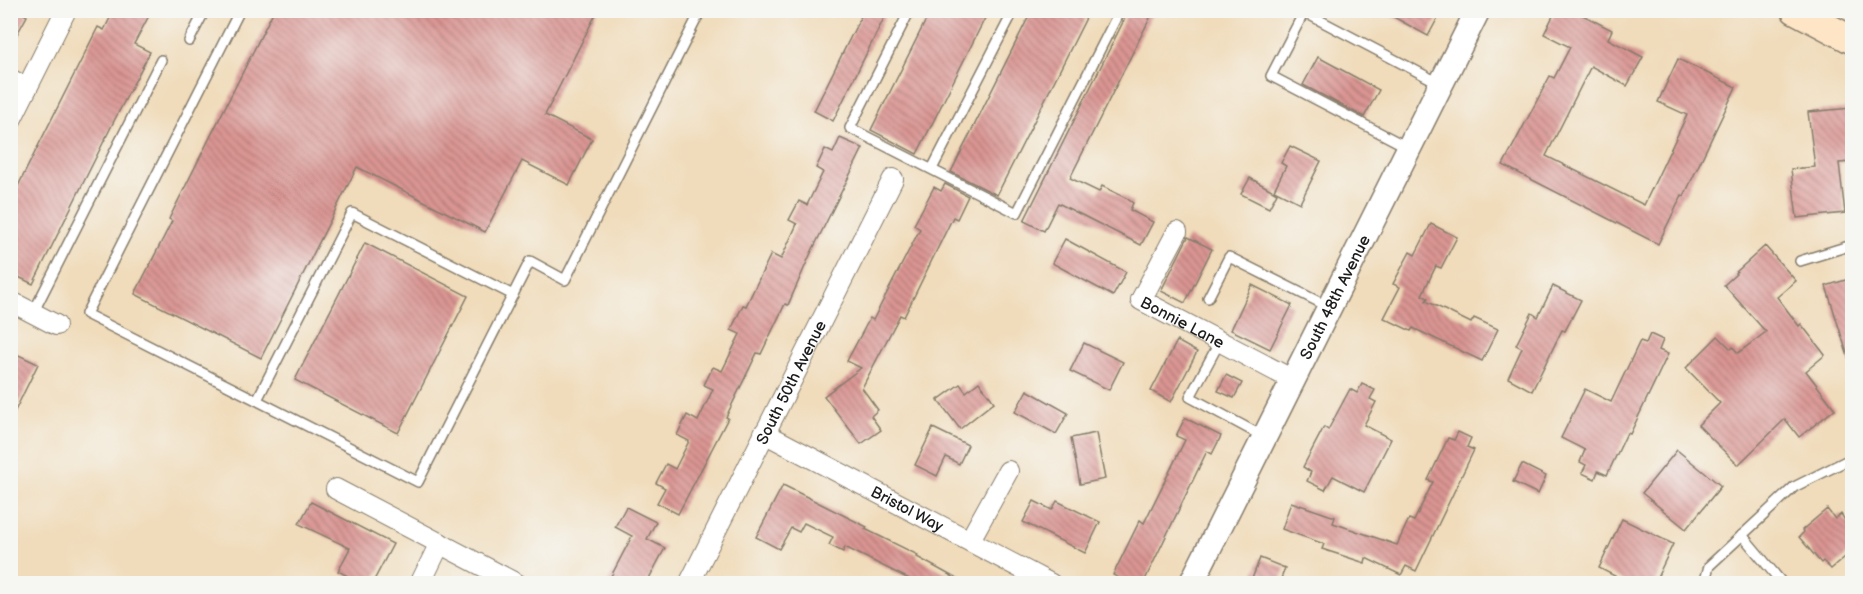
<svg xmlns="http://www.w3.org/2000/svg" width="1863" height="594" font-family="'Balsamiq Sans',sans-serif">
<style>
.building{fill:url(#building-back-hatch)}
.lines{fill:none;stroke-linecap:round;stroke-linejoin:round}
.service-casing{stroke:#867c6b;stroke-width:12}
.minor-casing{stroke:#867c6b;stroke-width:22}
.tertiary-casing{stroke:#867c6b;stroke-width:27}
.secondary-casing{stroke:#867c6b;stroke-width:30}
.service{stroke:#fff;stroke-width:9}
.minor{stroke:#fff;stroke-width:20}
.tertiary{stroke:#fff;stroke-width:24}
.secondary{stroke:#fde5c5;stroke-width:27}
.labels{text-anchor:middle;stroke-width:4.5;stroke-linejoin:round;paint-order:stroke}
.street-label{font-size:16px;fill:#1c1c1c;stroke:#f6f6f2}
</style>
<defs>
<pattern id="building-back-hatch" width="6" height="6" patternUnits="userSpaceOnUse" patternTransform="scale(1.5)"><rect width="6" height="6" fill="#da9593"/><path d="M-1 5l2 2M0 0l6 6M5-1l2 2" fill="none" stroke="#b07977"/></pattern>
</defs>
<rect width="100%" height="100%" fill="#f6f6f2"/>
<filter id="ink" filterUnits="userSpaceOnUse"><feTurbulence type="fractalNoise" baseFrequency=".0167" numOctaves="2"/><feDisplacementMap in="SourceGraphic" scale="12" xChannelSelector="R" yChannelSelector="G"/><feConvolveMatrix kernelMatrix="1 2 1 2 8 2 1 2 1" color-interpolation-filters="sRGB"/></filter>
<filter id="wash" filterUnits="userSpaceOnUse"><feTurbulence type="fractalNoise" baseFrequency=".008" numOctaves="4" result="noise"/><feDisplacementMap in="SourceGraphic" scale="24" xChannelSelector="R" yChannelSelector="G"/><feGaussianBlur stdDeviation="1.35" result="paint"/><feColorMatrix in="noise" values="0 0 0 0 0 0 0 0 0 0 0 0 0 0 0 0 0 1.4 0 .05"/><feComposite in="paint" operator="in"/></filter>
<g filter="url(#wash)">
<rect width="100%" height="100%" fill="#f0dbba"/>
<g id="blocks">
<g class="building">
<path d="M10 10H17L27 16 10 47Z"/>
<path d="M114 10H152L134 44 150 52 115 119 33 284 10 273V202L98 27 104 30Z"/>
<path d="M274 10H598L545 115 592 139 569 185 522 161 485 232 357 167 261 358 135 294 172 221 169 219Z"/>
<path d="M864 10H888L833 121 814 111Z"/>
<path d="M931 10H989L917 154 871 130Z"/>
<path d="M1032 10H1090L997 195 951 172Z"/>
<path d="M1129 10H1154L1070 178 1099 192 1102 186 1126 198 1133 203 1130 210 1153 222 1141 245 1058 203 1044 231 1024 221Z"/>
<path d="M1381 10H1442L1428 36Z"/>
<path d="M1556 10H1573L1612 30 1608 39 1643 57 1627 86 1591 66 1546 156 1644 205 1687 115 1658 102 1678 59 1736 87 1684 196 1682 195 1658 244 1503 165 1550 76 1554 78 1570 47 1544 34Z"/>
<path d="M1318 57 1379 90 1364 117 1303 85Z"/>
<path d="M1852 108V162L1839 163 1845 213 1797 218 1791 169 1815 167 1808 112Z"/>
<path d="M840 138 863 148 810 255 788 305 785 304 761 354 757 353 726 417 728 418 678 514 657 503 665 488 656 483 666 464 675 469 689 441 677 435 687 415 698 421 713 389 704 385 713 367 722 371 740 334 731 330 743 305 746 306 771 254 781 259 797 224 789 220 799 201 807 205 823 172 816 168 825 149 833 153Z"/>
<path d="M1290 146 1321 161 1300 203 1274 190 1286 166 1281 163Z"/>
<path d="M1250 178 1277 193 1269 208 1241 194Z"/>
<path d="M945 184 968 196 957 219 953 217 904 317 900 315 862 388 878 410 871 416 881 430 861 444 824 396 861 368 847 361 870 318 873 320 920 229 914 225 934 187 941 191Z"/>
<path d="M1431 224 1457 237 1441 268 1436 266 1422 295 1428 298 1426 301 1471 323 1474 318 1498 329 1482 361 1413 328 1411 331 1384 318 1400 287 1393 284 1410 252 1415 255Z"/>
<path d="M1188 237 1212 249 1185 303 1161 291Z"/>
<path d="M1065 239 1126 272 1113 296 1052 263Z"/>
<path d="M365 243 468 296 398 433 295 380Z"/>
<path d="M1765 246 1796 281 1777 297 1799 326 1801 324 1825 355 1806 371 1835 409 1799 437 1785 419 1738 465 1698 425 1720 403 1686 368 1718 336 1731 349 1733 347 1738 353 1766 332 1724 285 1736 274 1735 273Z"/>
<path d="M1852 278V360H1849L1826 286Z"/>
<path d="M1252 285 1292 305 1270 349 1231 330Z"/>
<path d="M1553 286 1581 300 1565 331 1562 330 1532 391 1508 378 1522 348 1516 345 1532 313 1538 317Z"/>
<path d="M1650 334 1663 340 1659 350 1668 354 1630 434 1627 433 1607 475 1598 471 1595 479 1582 473 1586 465 1580 462 1585 450 1561 438 1585 389 1611 402 1640 341 1646 343Z"/>
<path d="M1177 341 1197 352 1171 402 1151 391Z"/>
<path d="M1084 343 1123 362 1109 390 1070 371Z"/>
<path d="M10 351 38 364 10 421Z"/>
<path d="M1226 375 1242 383 1234 398 1218 391Z"/>
<path d="M979 382 994 402 960 429 938 400 960 384 966 392Z"/>
<path d="M1362 384 1375 390 1370 399 1376 402 1364 425 1391 439 1364 492 1333 476 1325 490 1307 481 1311 472 1303 467 1324 427 1328 430 1350 389 1357 393Z"/>
<path d="M1027 390 1068 413 1056 434 1015 412Z"/>
<path d="M1185 418 1221 436 1212 454 1207 451 1143 584H1131L1113 575 1140 520 1144 523 1185 440 1176 436Z"/>
<path d="M933 428 968 445 959 464 946 457 937 476 915 465Z"/>
<path d="M1458 432 1471 438 1467 447 1474 450 1416 571 1406 566 1401 575 1366 558 1365 563 1322 549 1324 544 1282 529 1291 502 1335 517 1333 523 1397 545 1409 519 1414 521 1433 482 1428 480 1448 438 1454 440Z"/>
<path d="M1096 433 1105 479 1080 484 1071 438Z"/>
<path d="M1677 450 1721 486 1686 529 1642 493Z"/>
<path d="M1522 464 1546 476 1538 494 1513 482Z"/>
<path d="M783 485 867 527 865 529 918 555 917 557 966 584H919L845 547 843 552 829 545 833 537 804 523 799 532 791 528 779 549 756 537Z"/>
<path d="M1034 501 1052 510 1057 501 1100 522 1085 553 1023 522Z"/>
<path d="M311 502 393 544 372 584H362L338 571 350 548 299 524Z"/>
<path d="M626 507 656 522 647 539 665 548 646 584H607L632 536 615 527Z"/>
<path d="M1827 509 1835 519 1841 514 1847 523H1852V551L1831 569 1823 561 1821 563 1799 537 1804 532 1802 530Z"/>
<path d="M1622 519 1673 544 1654 584H1630L1599 568Z"/>
<path d="M1260 558 1285 568 1279 584H1250Z"/>
</g>
</g>
</g>
<g filter="url(#ink)">
<use href="#blocks" fill-opacity="0" stroke="#867c6b" stroke-width="1.5"/>
<g class="lines">
<g class="service-casing">
<g id="service">
<path d="M240 10 86 314 418 482 530 261 565 280 701 10"/>
<path d="M910 10 850 128 1017 213 1120 10"/>
<path d="M189 41 205 10"/>
<path d="M1409 148 1271 76 1304 12 1441 84"/>
<path d="M932 169 1014 10"/>
<path d="M1800 261 1852 245"/>
<path d="M1208 298 1229 257 1329 307"/>
<path d="M33 313 161 60"/>
<path d="M1220 341 1190 397 1264 437"/>
<path d="M257 400 352 213 513 295"/>
<path d="M1742 535 1783 584"/>
<path d="M1704 584 1709 566 1794 487 1852 458"/>
</g>
</g>
<g class="minor-casing">
<g id="minor">
<path d="M10 79 27 88"/>
<path d="M10 122 66 10"/>
<path id="s1" d="M1177 232 1141 300 1293 380"/>
<path d="M10 301 56 325"/>
<path id="s2" d="M764 433 1051 584"/>
<path d="M336 489 517 584"/>
<path d="M970 540 1008 471"/>
<path d="M420 584 440 543"/>
<path id="s3" d="M689 584 893 179"/>
</g>
</g>
<g class="tertiary-casing">
<g id="tertiary">
<path id="s4" d="M1191 584 1478 10"/>
</g>
</g>
<g class="secondary-casing">
<path id="secondary" d="M1795 10 1852 40"/>
</g>
<use href="#service" class="service"/>
<use href="#minor" class="minor"/>
<use href="#tertiary" class="tertiary"/>
<use href="#secondary" class="secondary"/>
</g>
</g>
<g class="labels">
<g class="street-label">
<text dy="6" stroke="none"><textPath href="#s4" startOffset="321">South 48th Avenue</textPath></text>
<text dy="6" stroke="none"><textPath href="#s1" startOffset="124">Bonnie Lane</textPath></text>
<text dy="6" stroke="none"><textPath href="#s3" startOffset="226">South 50th Avenue</textPath></text>
<text dy="6" stroke="none"><textPath href="#s2" startOffset="162">Bristol Way</textPath></text>
</g>
</g>
<rect width="1863" height="594" fill="none" stroke="#f6f6f2" stroke-width="36"/>
</svg>
